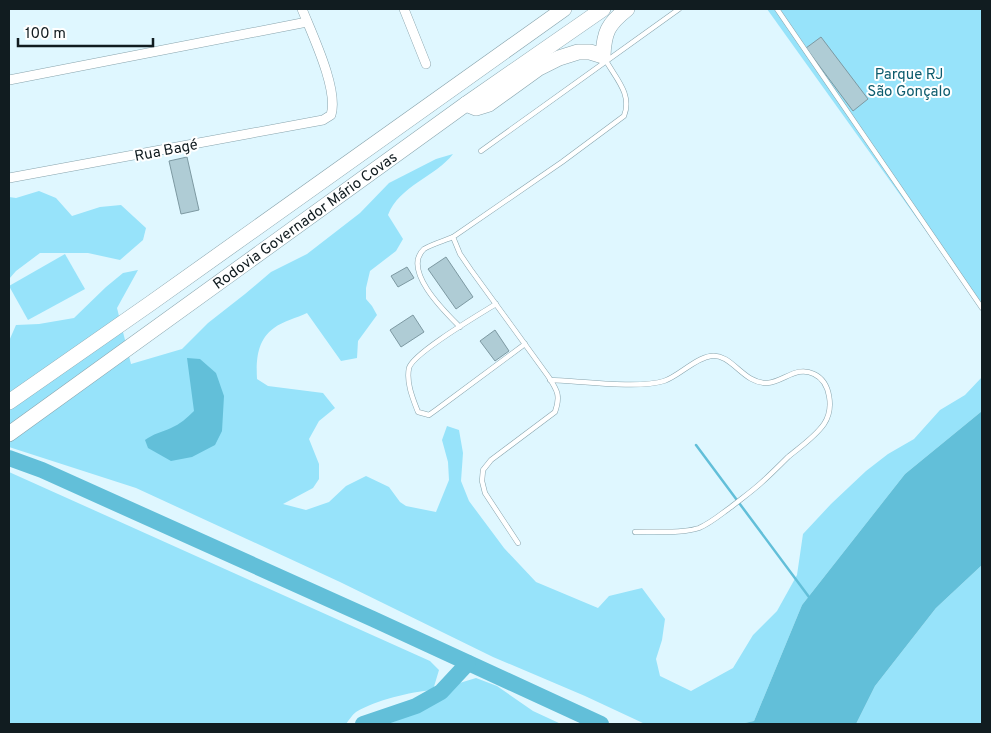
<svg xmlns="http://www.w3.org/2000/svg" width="991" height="733" font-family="Overpass,sans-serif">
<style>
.green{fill:#97e3fa}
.water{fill:#62bfd9}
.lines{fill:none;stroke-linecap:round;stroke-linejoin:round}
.stream{stroke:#62bfd9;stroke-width:2.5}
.river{stroke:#62bfd9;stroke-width:16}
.building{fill:#afccd5;stroke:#7d99a2}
.lane-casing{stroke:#88a4ad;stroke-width:5.5}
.street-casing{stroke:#88a4ad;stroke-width:10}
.highway-casing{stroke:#88a4ad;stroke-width:16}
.lane{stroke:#fff;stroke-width:4.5}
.street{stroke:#fff;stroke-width:9}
.highway{stroke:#fff;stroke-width:15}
.labels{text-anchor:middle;stroke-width:4;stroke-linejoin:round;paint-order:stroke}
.park-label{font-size:15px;fill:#0c5b6d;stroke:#fff}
.street-label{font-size:15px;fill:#111c20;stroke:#fff}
</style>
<rect width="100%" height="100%" fill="#dff7ff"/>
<g class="green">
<path d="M767 9H982V302L979 305Z"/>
<path d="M453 154C435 177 399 186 388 215L403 239 396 251 370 271 366 288V299L372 306 377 315 358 341 357 358 341 361 307 313C297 318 283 321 274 328 257 340 256 360 257 379L268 386 323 393 335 408 319 421 309 439 319 464V479L313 488 283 504 306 510 329 502 346 486 366 476 389 487 400 502 406 506 436 512 449 480 448 462 442 440 447 426 459 430 463 453 461 481 469 501 504 548 536 582 598 608 609 596 642 588 665 619 662 640 656 659 660 676 691 691 733 668 753 635 777 611 797 575 803 534 831 504 866 471 888 454 914 439 940 410 965 395 982 377V411L905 474 802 605 754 721 740 724H645L585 696 493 657 340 582 136 488 9 447V341L16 325 39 324 74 318 106 287 123 273 138 270 117 308 131 364 182 349 208 323 245 294 271 272 307 254 360 213 389 183 436 159Z"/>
<path d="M39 191 56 198 72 216 100 207 121 205 146 228 143 240 120 260 88 253H40L16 271 9 279V197L16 198Z"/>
<path d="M65 254 85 289 28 320 9 286Z"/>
<path d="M9 472 430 661 439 670 433 690C410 692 376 700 356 712 352 715 349 720 346 724H9Z"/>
<path d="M982 565V724H856L875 686 936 608Z"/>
<path d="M476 678 497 686 533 711 561 724H376L417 713 438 701 453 685Z"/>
</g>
<g class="water">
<path d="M187 358 200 359 216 373 224 396 222 431 215 445 192 457 171 461 148 448 145 440C153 434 162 432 171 428 180 424 187 418 194 411Z"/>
<path d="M982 411V565L936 608 875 686 856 724H740L754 721 802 605 905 474Z"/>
</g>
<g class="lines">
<path class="stream" d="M696 445 809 597"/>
<g class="river">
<path d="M9 458 42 470 373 619 601 724"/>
<path d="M363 724 416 706 441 692 468 663"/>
</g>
</g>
<g class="building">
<path d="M821 37 868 99 853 111 806 48Z"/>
<path d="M187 157 199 210 181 214 169 161Z"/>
<path d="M446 257 473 297 456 309 428 269Z"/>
<path d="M407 267 414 278 398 287 391 276Z"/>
<path d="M413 315 424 332 401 347 390 330Z"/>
<path d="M495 330 509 351 495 361 480 341Z"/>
</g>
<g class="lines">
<g class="lane-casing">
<g id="lane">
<path d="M777 9 982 308"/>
<path d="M481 151 679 9"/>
<path d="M453 237C446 240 430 245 424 249 401 270 446 313 460 327"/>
<path d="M496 304C480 314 413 353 409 368 406 383 413 399 418 412L429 415 436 410 525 344"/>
<path d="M550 380C579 381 639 389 664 381 679 376 695 358 711 356 732 353 743 384 767 383 784 382 796 365 814 374 831 382 834 409 824 424 815 437 800 447 788 457 779 466 770 475 761 483 751 492 741 499 731 507 721 514 711 523 699 528 682 534 654 531 635 532"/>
<path d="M518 543 485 493 482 481 483 470 491 460 555 412C561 395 557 390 548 376L471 270 460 254 453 237 562 162 624 116C633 93 614 77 604 57"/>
</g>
</g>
<g class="street-casing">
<g id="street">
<path d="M404 9 426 64"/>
<path d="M9 80 307 22"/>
<path d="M9 178 323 120 331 115C339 90 312 34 302 9"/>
</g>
</g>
<g class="highway-casing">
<g id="highway">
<path d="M466 104 476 108 489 104 539 68 559 58 578 52H590L603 56C604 32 608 24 627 9"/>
<path d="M9 402 151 303 564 9"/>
<path id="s1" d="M9 434 466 104 603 9"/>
</g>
</g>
<use href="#lane" class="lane"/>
<use href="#street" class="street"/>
<use href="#highway" class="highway"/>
</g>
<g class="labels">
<g class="park-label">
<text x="909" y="79">Parque RJ<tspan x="909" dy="17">São Gonçalo</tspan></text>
</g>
<g class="street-label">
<text transform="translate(166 150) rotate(-11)" y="5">Rua Bagé</text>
<text dy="5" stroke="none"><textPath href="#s1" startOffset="365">Rodovia Governador Mário Covas</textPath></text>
</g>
</g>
<rect width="991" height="733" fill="none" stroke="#111c20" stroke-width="20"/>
<path d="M18 38v8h135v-8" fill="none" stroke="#111c20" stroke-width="2.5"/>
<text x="25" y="38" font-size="15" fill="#111c20" stroke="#ffffff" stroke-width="4" paint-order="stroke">100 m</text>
</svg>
